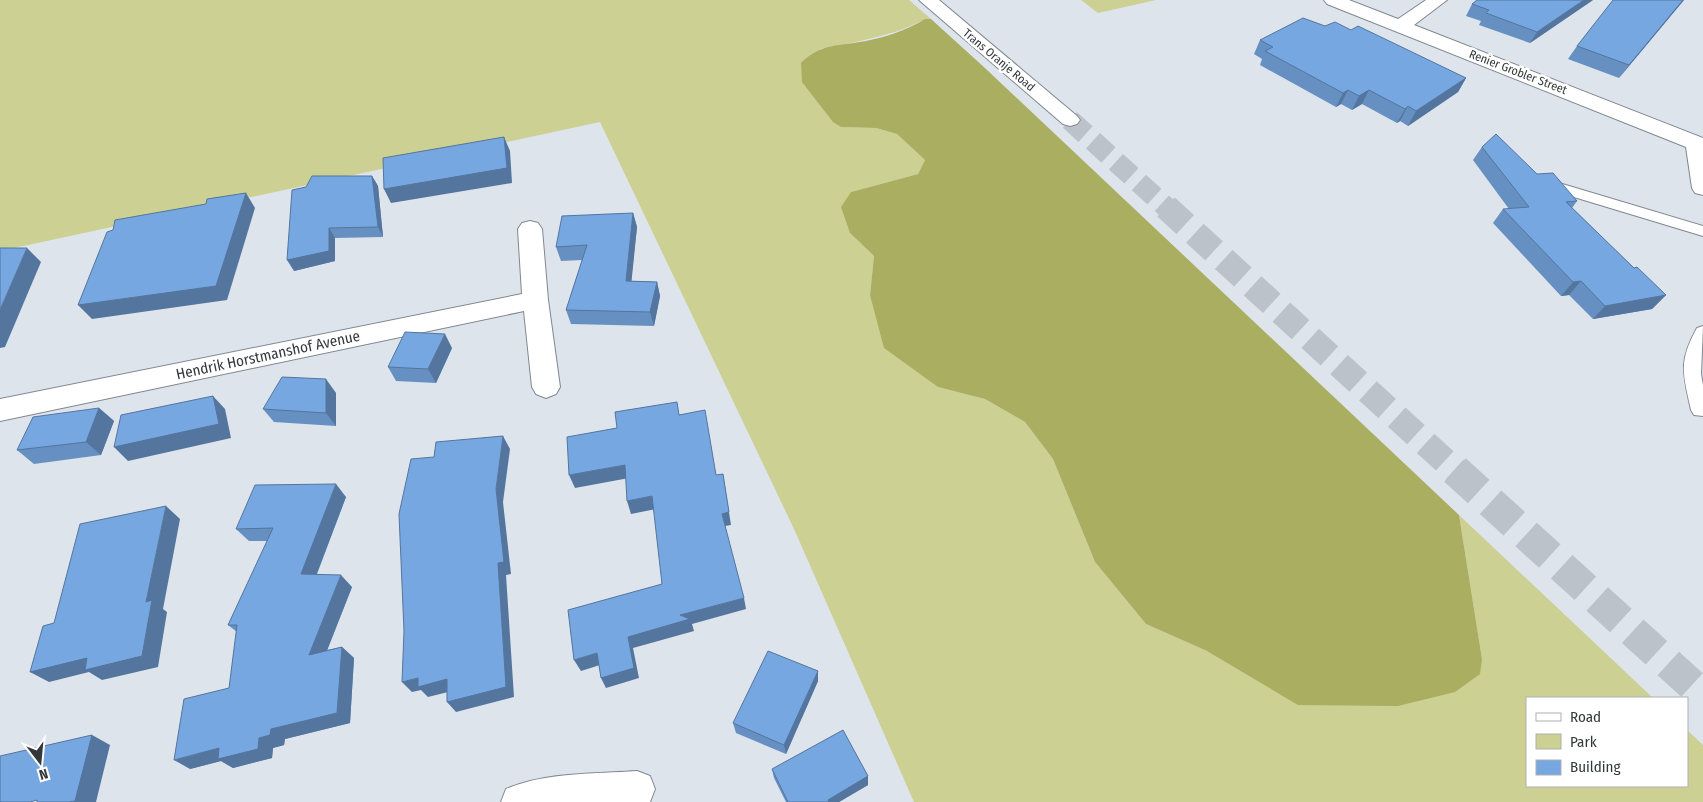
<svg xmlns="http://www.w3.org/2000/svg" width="1703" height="802" font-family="'Fira Sans Condensed',sans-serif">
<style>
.green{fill:#ccd092}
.forest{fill:#aaae61}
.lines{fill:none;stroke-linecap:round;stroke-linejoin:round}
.secondary-tunnel-far2{stroke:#bbc2c9;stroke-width:21;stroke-dasharray:21 10;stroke-linecap:butt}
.secondary-tunnel-far1{stroke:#bbc2c9;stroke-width:26;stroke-dasharray:26 13;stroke-linecap:butt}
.secondary-tunnel{stroke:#bbc2c9;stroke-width:32;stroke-dasharray:32 16;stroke-linecap:butt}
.service-casing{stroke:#81878f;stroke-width:2}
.minor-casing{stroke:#81878f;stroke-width:2}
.secondary-casing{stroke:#81878f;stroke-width:2}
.service{fill:#fff;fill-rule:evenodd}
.minor{fill:#fff;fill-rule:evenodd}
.secondary{fill:#fff;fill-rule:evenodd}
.wall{fill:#6690c2}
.shaded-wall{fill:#53759e}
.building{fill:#77a7e1;stroke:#53759e}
.labels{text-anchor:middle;stroke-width:5;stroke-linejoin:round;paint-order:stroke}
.far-street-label{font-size:12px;fill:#35383b;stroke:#fff}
.street-label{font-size:15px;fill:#35383b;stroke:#fff}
</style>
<rect width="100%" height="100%" fill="#dde4ec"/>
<g class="green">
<path d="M0 0H909L931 19C921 19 908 28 898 31 872 39 846 44 820 49L841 127 876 128 897 134 925 160 918 174 851 192 850 233 874 256 870 295 938 387 985 399 1025 422 1053 459 1095 562 1146 624 1207 651 1482 659 1459 515 1653 698H1527V786H1687V730L1703 745V802H914L794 529 600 122 0 251Z"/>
<path d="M1081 0H1156L1098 13Z"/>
</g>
<path class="forest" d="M925 19H931L986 69 1459 515 1482 659 1480 674 1455 692 1398 706 1298 705 1207 651 1146 624 1095 562 1053 459 1025 422 985 399 938 387 884 348 870 295 874 256 850 233 841 207 851 192 918 174 925 160 897 134 876 128 841 127 833 122 802 82 801 63C821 43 840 46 866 41 886 37 907 30 925 19Z"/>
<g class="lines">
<path class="secondary-tunnel-far2" d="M1070 120 1167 208"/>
<path class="secondary-tunnel-far1" d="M1166 207 1456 471"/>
<path class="secondary-tunnel" d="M1455 470 1703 695"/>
<g class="service-casing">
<g id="service">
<path d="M1559 183 1703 226V236L1554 191 1552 188 1554 185Z"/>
<path d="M1703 326 1701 374 1703 385V416L1694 415 1691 410C1683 373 1678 362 1697 328Z"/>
</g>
</g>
<g class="minor-casing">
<g id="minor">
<path d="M1324 0H1349L1398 19 1426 0H1447L1414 25 1703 138V195L1695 193 1692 188 1686 147 1327 4Z"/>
<path d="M530 221 538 223 542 229 548 300 560 387 556 394 546 398 536 394 532 387 524 311 0 421V399L522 294 518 229 522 223Z"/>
<path d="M637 771 650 776 655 789 650 802H501L506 789C546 772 594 774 637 771Z"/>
</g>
</g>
<g class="secondary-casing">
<path id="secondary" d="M919 0H939L1077 116 1080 120 1077 124 1070 126 1063 124Z"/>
</g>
<use href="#service" class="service"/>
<use href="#minor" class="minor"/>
<use href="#secondary" class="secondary"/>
</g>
<g class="wall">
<path d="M1477 0H1593L1530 43 1479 25 1481 21 1466 16 1472 4Z"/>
<path d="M1684 0 1619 78 1568 59 1577 46Z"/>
<path d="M1325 26 1351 30 1466 78 1458 92 1408 126 1400 121 1397 123 1362 104 1352 110 1341 104 1336 107 1260 65 1262 59 1254 54 1260 40Z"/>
<path d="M1482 147 1537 174 1577 201 1572 208 1634 268 1666 295 1652 309 1593 319 1569 295 1561 296 1493 223 1503 209H1509L1473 160Z"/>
<path d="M372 176 378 186 383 237 335 238V261L294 271Z"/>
<path d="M633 213 637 227 631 281 657 282 660 296 654 326 571 324 566 310 582 260 561 261 556 247Z"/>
<path d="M452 348 436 383 396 381 388 367Z"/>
<path d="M336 393V426L274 422 263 409Z"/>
<path d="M99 408 114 421 101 455 34 464 17 450Z"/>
<path d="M346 497 317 574 352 587 327 650 342 647 354 658 350 723 285 739 284 745 273 748 272 758 233 768 221 761 190 769 229 688 237 632 228 625 268 541H249L236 529Z"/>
<path d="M818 671V681L786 754 736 733 733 723Z"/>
<path d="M772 769 868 776V785L839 802H786L774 778Z"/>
</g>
<g class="shaded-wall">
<path d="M1584 0H1593L1530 43 1537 32Z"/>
<path d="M1683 0H1684L1619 78 1629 65Z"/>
<path d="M1466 78 1458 92 1408 126 1416 111Z"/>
<path d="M1348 90 1341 104 1336 107 1343 93Z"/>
<path d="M1369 90 1362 104 1352 110 1359 96Z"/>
<path d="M1408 106 1400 121 1397 123 1405 109Z"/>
<path d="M504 137 510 151 512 183 391 203 384 189Z"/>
<path d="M372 176 378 186 383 237 378 227Z"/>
<path d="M246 193 255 208 227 300 92 319 78 305Z"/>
<path d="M633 213 637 227 630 296 626 281Z"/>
<path d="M329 228 335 238V261L294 271 287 260Z"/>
<path d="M27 248 41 262 5 347 0 348V310Z"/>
<path d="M1581 281 1569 295 1561 296 1573 282Z"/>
<path d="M657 282 660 296 654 326 650 312Z"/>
<path d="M1666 295 1652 309 1593 319 1605 306Z"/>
<path d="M445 334 452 348 436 383 428 369Z"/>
<path d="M326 379 336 393V426L326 413Z"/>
<path d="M213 396 225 409 231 438 128 461 114 447Z"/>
<path d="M99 408 114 421 101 455 86 442Z"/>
<path d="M503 436 510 449 503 502 511 574 506 575 514 697 456 712 447 702 498 563 496 489Z"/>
<path d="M625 465 629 478 575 488 569 475Z"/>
<path d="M723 474 731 525 725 526 722 514Z"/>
<path d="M336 484 346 497 312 586 301 574Z"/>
<path d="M652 496 656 509 631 514 627 501Z"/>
<path d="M166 506 180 519 163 609 167 612 158 667 102 680 89 672 49 682 30 672 146 602Z"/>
<path d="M341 575 352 587 321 666 309 655Z"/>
<path d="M744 598 746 609 692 624 694 631 633 648 639 678 606 688 601 678 628 637 680 615Z"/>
<path d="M342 647 354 658 350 723 285 739 284 745 273 748 272 758 233 768 221 761 190 769 174 760 259 738 271 729Z"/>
<path d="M597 653 603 664 581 671 574 660Z"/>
<path d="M818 671V681L786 754 784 745Z"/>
<path d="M418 678 447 679 456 690 428 697 421 690 412 692 402 682Z"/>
<path d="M92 735 110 745 96 802H69Z"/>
<path d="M868 776V785L839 802H828V800Z"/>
</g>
<g class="building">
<path d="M1477 0H1584L1537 32 1486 13 1489 10 1472 4Z"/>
<path d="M1613 0H1683L1629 65 1577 46Z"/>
<path d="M1303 18 1325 26 1335 22 1351 30 1358 26 1466 78 1416 111 1408 106 1405 109 1369 90 1359 96 1348 90 1343 93 1265 51 1273 47 1260 40Z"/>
<path d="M1496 134 1537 174 1553 173 1577 201 1566 202 1634 268 1637 267 1666 295 1605 306 1581 281 1573 282 1503 209 1529 207 1482 147Z"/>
<path d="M504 137 507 168 384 189 383 158Z"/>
<path d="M312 176H372L378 227 329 228V251L287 260 292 190 306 187Z"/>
<path d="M246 193 216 286 78 305 107 232 113 230 115 220 206 204 207 199Z"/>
<path d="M633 213 626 281 657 282 650 312 566 310 587 245 556 247 562 216Z"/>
<path d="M0 248H27L0 310Z"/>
<path d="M405 332 445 334 428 369 388 367Z"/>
<path d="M282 377 326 379V413L263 409Z"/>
<path d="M213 396 219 424 114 447 121 415Z"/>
<path d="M677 402 679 415 705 410 716 475 723 474 729 512 722 514 744 598 680 615 690 619 628 637 634 668 601 678 597 653 574 660 568 610 662 584 652 496 627 501 625 465 569 475 567 437 617 428 615 412Z"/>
<path d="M99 408 86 442 17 450 33 417Z"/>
<path d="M503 436 496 489 504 562 498 563 506 687 447 702V679L418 687V678L402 682 404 631 399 514 411 459 434 457 436 442Z"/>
<path d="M336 484 301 574 341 575 309 655 342 647 337 713 271 729 270 735 259 738 258 749 218 759 219 748 174 760 184 699 229 688 237 625H228L273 528 236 529 255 485Z"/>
<path d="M166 506 146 602 152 600 142 656 85 670 87 658 30 672 43 626 54 623 80 524Z"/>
<path d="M768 651 818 671 784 745 733 723Z"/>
<path d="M843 730 868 776 828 800 829 802H788L772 769Z"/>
<path d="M92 735 75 801 69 802H37V800L30 802H0V756Z"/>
</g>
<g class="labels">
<g class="far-street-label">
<text transform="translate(999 60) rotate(40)" y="4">Trans Oranje Road</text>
<text transform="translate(1518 72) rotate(21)" y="4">Renier Grobler Street</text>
</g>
<g class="street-label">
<text transform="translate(268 355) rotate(-12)" y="5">Hendrik Horstmanshof Avenue</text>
</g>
</g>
<rect x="1526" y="697" width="162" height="90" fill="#ffffff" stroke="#aeafb1"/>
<rect x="1536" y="713" width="25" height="8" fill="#ffffff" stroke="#aeafb1"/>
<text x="1570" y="722" font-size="15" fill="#35383b">Road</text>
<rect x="1536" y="734" width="25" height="15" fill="#ccd092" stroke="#aeafb1"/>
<text x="1570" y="747" font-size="15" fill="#35383b">Park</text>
<rect x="1536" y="760" width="25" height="15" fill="#77a7e1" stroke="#aeafb1"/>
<text x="1570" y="772" font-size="15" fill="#35383b">Building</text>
<g transform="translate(40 762) rotate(164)" stroke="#ffffff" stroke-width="4" paint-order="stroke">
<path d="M0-4L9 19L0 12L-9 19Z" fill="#35383b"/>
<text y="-8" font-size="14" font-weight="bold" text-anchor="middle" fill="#35383b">N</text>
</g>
</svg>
